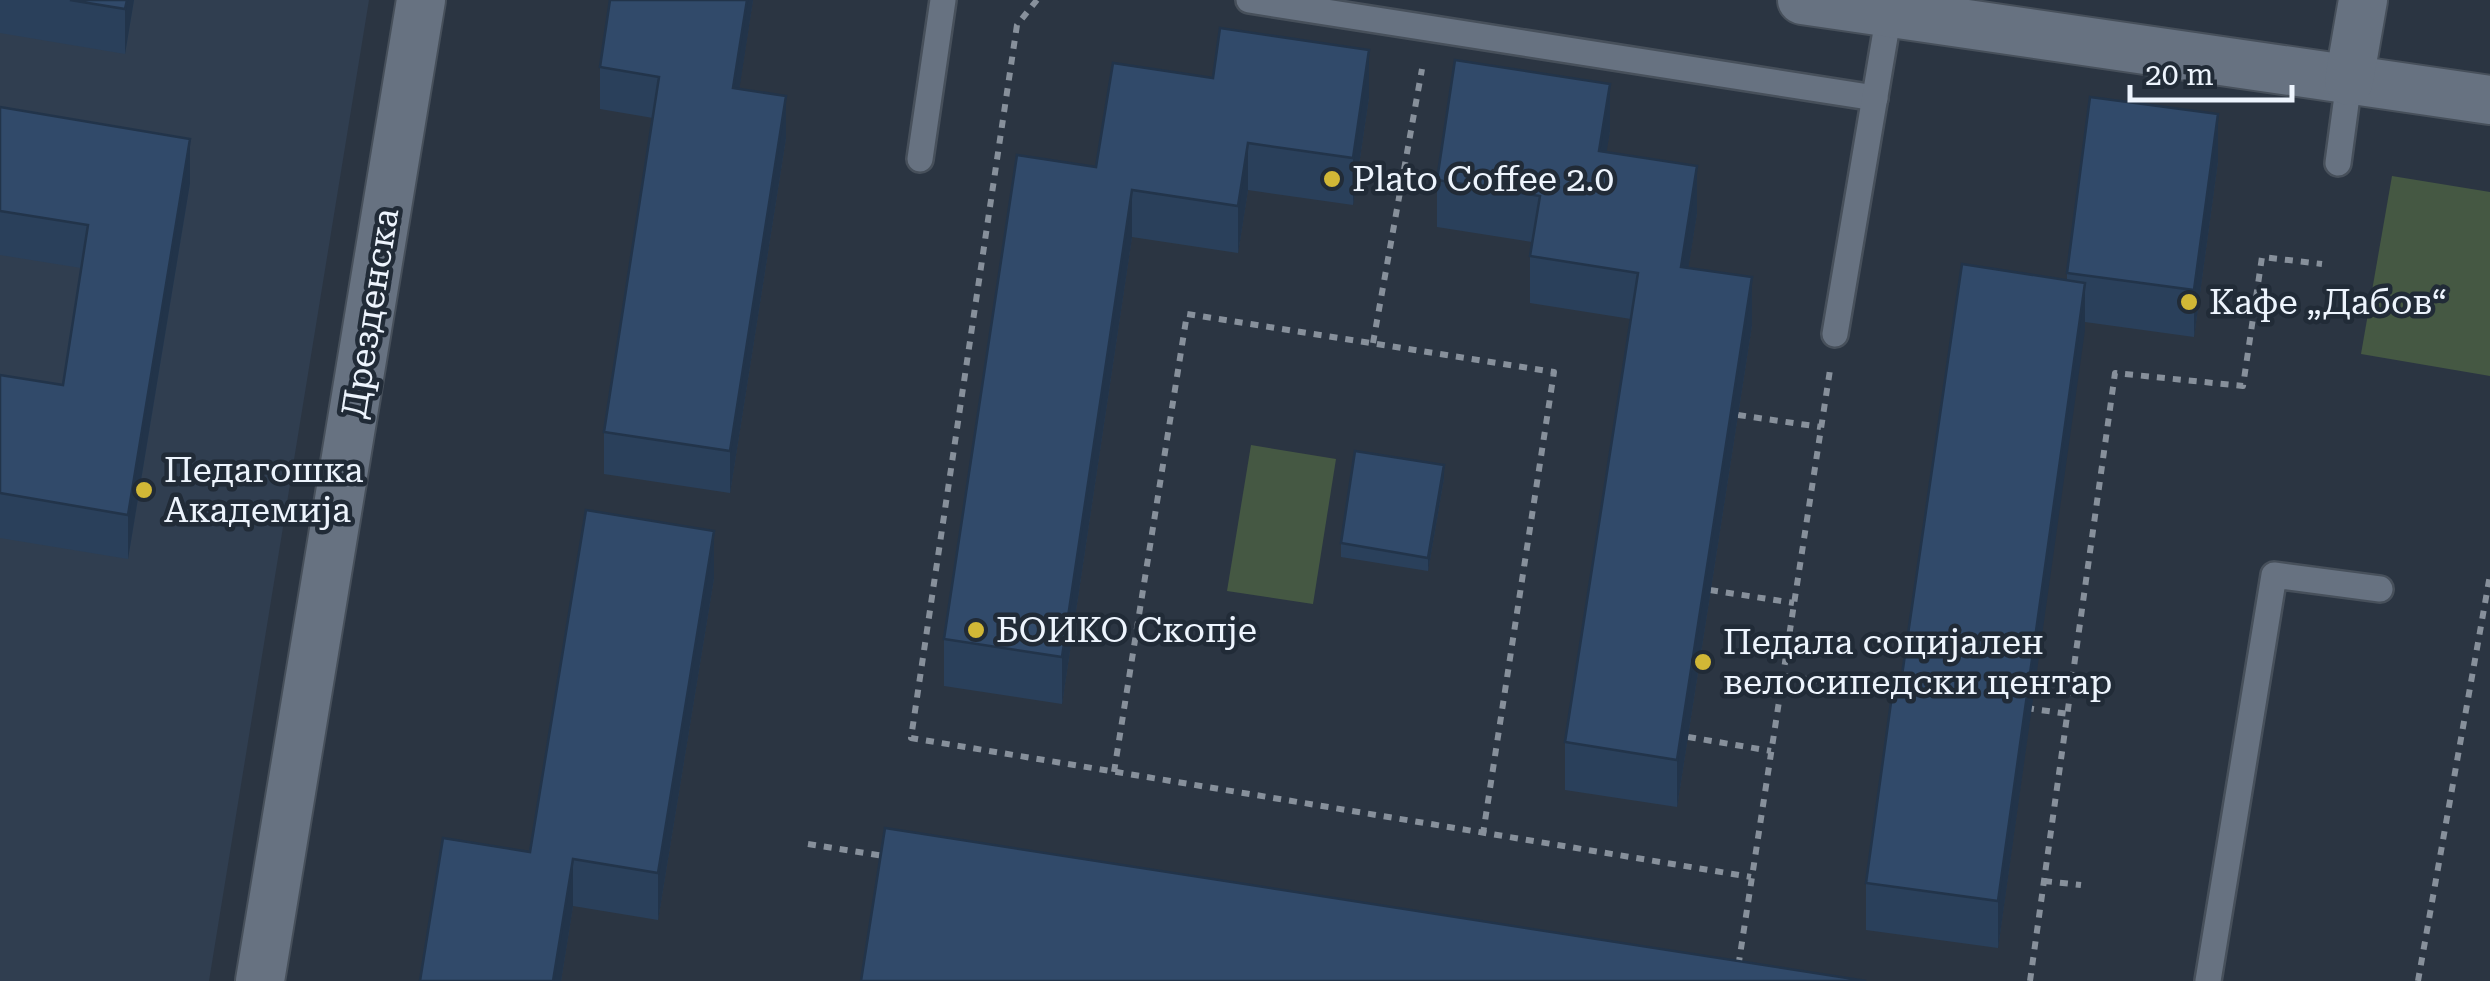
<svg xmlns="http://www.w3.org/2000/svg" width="2490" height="981" font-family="'Roboto Serif',serif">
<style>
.built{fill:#303e50}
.green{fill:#455843}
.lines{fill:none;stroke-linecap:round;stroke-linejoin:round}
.service-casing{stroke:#47505b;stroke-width:30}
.minor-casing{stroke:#47505b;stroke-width:52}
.path{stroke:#87909b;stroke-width:6;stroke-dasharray:8 8;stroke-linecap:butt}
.service{stroke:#677281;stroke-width:25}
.minor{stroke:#677281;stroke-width:48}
.wall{fill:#2a405b}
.shaded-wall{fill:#22344a}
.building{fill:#314a6a;stroke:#22344a;stroke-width:2.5}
.poi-dot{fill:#d1b736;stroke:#212b37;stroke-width:4}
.labels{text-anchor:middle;stroke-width:9;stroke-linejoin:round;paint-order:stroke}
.poi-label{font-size:35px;fill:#edf4fd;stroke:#212b37;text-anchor:start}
.street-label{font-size:35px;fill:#edf4fd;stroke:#212b37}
</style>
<rect width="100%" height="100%" fill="#2b3542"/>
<path class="built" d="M0 0H369L209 981H0Z"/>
<g class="green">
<path d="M2392 176 2490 192V376L2361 354Z"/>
<path d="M1251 445 1336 459 1313 604 1227 591Z"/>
</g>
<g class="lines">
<g class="service-casing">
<g id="service">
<path d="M1249 0 1875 98"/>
<path d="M920 159 943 0"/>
<path d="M2338 163 2349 81"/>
<path d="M1835 334 1889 13"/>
<path d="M2208 981 2274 575 2380 589"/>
</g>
</g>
<g class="minor-casing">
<g id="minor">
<path d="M1802 0 2490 100"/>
<path d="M2349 81 2363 0"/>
<path d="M260 981 421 0"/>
</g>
</g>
<g class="path">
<path d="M1037 0 1017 25 911 738 1751 877"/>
<path d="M1373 343 1422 69"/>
<path d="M1738 415 1821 427"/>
<path d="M1710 590 1794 603"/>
<path d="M1783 676 1899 691"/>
<path d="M2026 708 2069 714"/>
<path d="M1688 737 1771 751"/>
<path d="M1114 772 1187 314 1554 372 1483 834"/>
<path d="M808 844 884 856"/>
<path d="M2044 881 2081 885"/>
<path d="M1736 981 1830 370"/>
<path d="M2030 981 2115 373 2243 386 2262 257 2322 264"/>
<path d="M2418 981 2490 575"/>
</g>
<use href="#service" class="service"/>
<use href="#minor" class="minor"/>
</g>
<g class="wall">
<path d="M0 0H134L125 54 0 33Z"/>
<path d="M610 0H753L739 89 786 138 730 493 604 474V432L653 118 600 109V67Z"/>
<path d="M1213 78 1369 97 1353 205 1248 190 1238 253 1132 237 1062 704 944 686V639L1096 167Z"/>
<path d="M0 107 190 183 128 559 0 538V375L63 385 81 268 0 255Z"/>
<path d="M1610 131 1606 152 1697 213 1688 268 1752 325 1677 807 1565 790V742L1631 319 1530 303V256L1532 242 1437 227V180Z"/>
<path d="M2218 161 2194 337 2085 322 1998 948 1866 930V883L1900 689 2067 280V273Z"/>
<path d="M1444 478 1428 571 1341 557V543Z"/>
<path d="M714 578 658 920 573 906 561 981H420L530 852Z"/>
</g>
<g class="shaded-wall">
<path d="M127 0H134L125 54V9Z"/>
<path d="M747 0H753L733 130V88Z"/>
<path d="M1369 50V97L1353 205V158Z"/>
<path d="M1610 84V131L1599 198V151Z"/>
<path d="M786 96V138L730 493V451Z"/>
<path d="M2218 114V161L2194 337V290Z"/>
<path d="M190 139V183L128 559V515Z"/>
<path d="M1248 143V190L1238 253V206Z"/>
<path d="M1697 166V213L1681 314V267Z"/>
<path d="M1132 190V237L1062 704V657Z"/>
<path d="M1752 277V325L1677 807V760Z"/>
<path d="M2085 283V330L1998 948V901Z"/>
<path d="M1444 465V478L1428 571V558Z"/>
<path d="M714 531V578L658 920V873Z"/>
<path d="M573 859V906L561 981H553Z"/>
</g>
<g class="building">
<path d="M70 0H127L125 9Z"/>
<path d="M610 0H747L733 88 786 96 730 451 604 432 659 77 600 67Z"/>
<path d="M1220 28 1369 50 1353 158 1248 143 1238 206 1132 190 1062 657 944 639 1017 155 1096 167 1113 63 1213 78Z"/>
<path d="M1455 60 1610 84 1599 151 1697 166 1681 267 1752 277 1677 760 1565 742 1638 273 1530 256 1540 196 1437 180Z"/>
<path d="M2090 97 2218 114 2194 290 2067 273Z"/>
<path d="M0 107 190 139 128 515 0 493V375L63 385 88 225 0 211Z"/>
<path d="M1962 264 2085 283 1998 901 1866 883 1893 688 1900 689Z"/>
<path d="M1355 451 1444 465 1428 558 1341 543Z"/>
<path d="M586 510 714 531 658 873 573 859 553 981H420L443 838 530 852Z"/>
<path d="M885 828 1866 981H861Z"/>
</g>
<g class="poi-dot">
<circle cx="1332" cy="179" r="10"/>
<circle cx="2189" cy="302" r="10"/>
<circle cx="144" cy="490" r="10"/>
<circle cx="976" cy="630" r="10"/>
<circle cx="1703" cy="662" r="10"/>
</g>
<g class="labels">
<g class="poi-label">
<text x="1352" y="191">Plato Coffee 2.0</text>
<text x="2209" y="314">Кафе „Дабов“</text>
<text x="164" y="482">Педагошка<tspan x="164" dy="40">Академија</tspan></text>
<text x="996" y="642">БОИКО Скопје</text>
<text x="1723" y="654">Педала социјален<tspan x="1723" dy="40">велосипедски центар</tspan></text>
</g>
<g class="street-label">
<text transform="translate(370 313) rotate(-81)" y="12">Дрезденска</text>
</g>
</g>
<path d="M2130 85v15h162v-15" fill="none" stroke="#edf4fd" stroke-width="5"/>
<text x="2145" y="85" font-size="30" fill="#edf4fd" stroke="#212b37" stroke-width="8" paint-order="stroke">20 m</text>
</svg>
